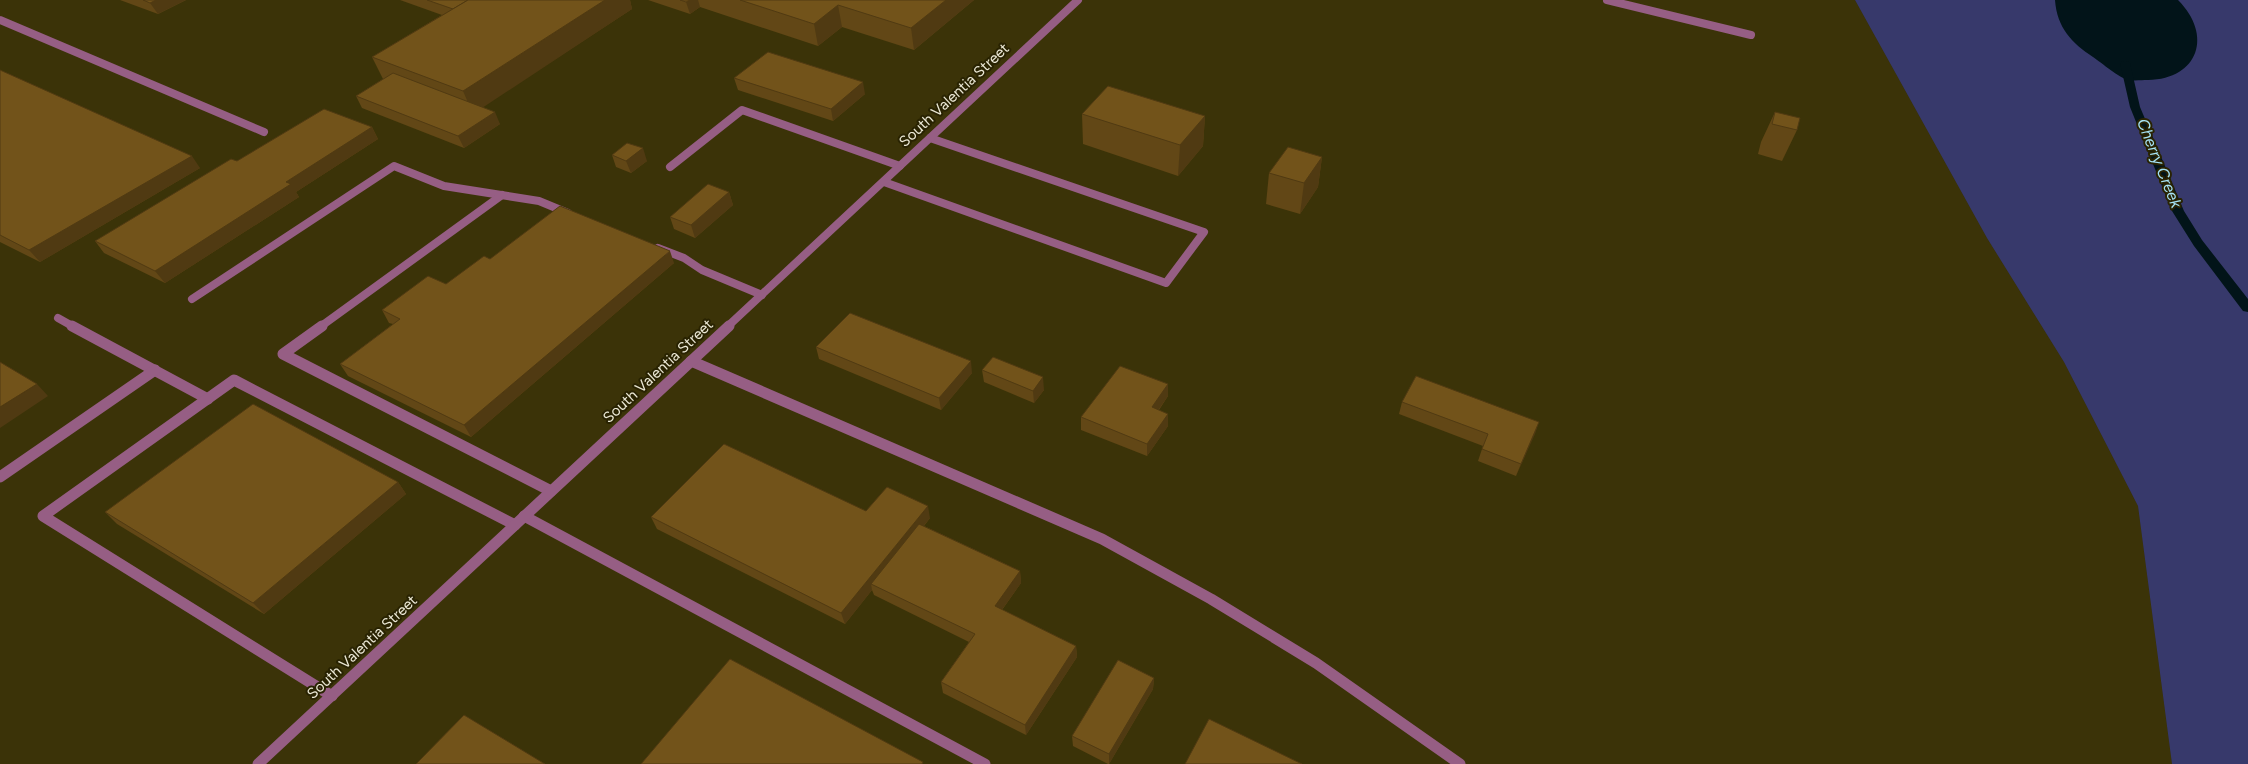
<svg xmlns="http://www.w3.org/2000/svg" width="2248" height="764" font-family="Figtree,sans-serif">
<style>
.built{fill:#3b3308}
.green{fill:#37396b}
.water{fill:#021419}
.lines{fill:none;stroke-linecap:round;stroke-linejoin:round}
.stream{fill:#021419;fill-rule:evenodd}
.service-far1{stroke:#965e84;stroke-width:8}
.service{stroke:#965e84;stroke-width:11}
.minor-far1{stroke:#965e84;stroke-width:8}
.minor{stroke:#965e84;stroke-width:11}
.wall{fill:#624716}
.shaded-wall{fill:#503a12}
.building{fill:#72531a;stroke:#503a12}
.labels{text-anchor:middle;stroke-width:4;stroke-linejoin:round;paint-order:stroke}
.street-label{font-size:15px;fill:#ece9d6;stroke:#292302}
.water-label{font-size:16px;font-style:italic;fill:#a6e3f6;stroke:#292302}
</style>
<rect width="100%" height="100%" fill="#332d0c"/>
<path class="built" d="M0 0H1855L1987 238 2064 362 2138 506 2172 764H0Z"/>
<path class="green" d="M1855 0H2248V764H2172L2138 506 2064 362 1987 238Z"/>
<path class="water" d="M2055 0H2178C2213 35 2199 79 2148 80 2142 80 2134 81 2129 80 2119 78 2102 63 2093 57 2072 43 2057 28 2055 0Z"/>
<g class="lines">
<path class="stream" d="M2125 60 2130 63 2140 107 2184 211 2202 240 2248 299V312L2243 311 2194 246 2172 211 2130 107 2120 63Z"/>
<g class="service-far1">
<path d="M1607 0 1751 35"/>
<path d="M0 20 264 132"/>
<path d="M670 167 742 110 900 166"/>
<path d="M884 182 1166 283 1204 232 930 138"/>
<path d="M658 248 684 258 702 270 762 295"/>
<path d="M192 299 394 166 444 186 539 201 568 213"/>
<path d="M58 318 74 327"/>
<path d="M320 327 502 195"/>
</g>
<g class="service">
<path d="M72 326 208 399"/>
<path d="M322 326 283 354 551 491"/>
<path d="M691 361 1102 539 1211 599 1316 663 1460 764"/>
<path d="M0 477 155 370"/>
<path d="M524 516 985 764"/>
<path d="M332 696 43 516 234 380 515 525"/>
</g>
<path class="minor-far1" d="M727 327 1078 0"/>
<path class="minor" d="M258 764 729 326"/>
</g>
<g class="wall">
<path d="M120 0H186L158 14Z"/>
<path d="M400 0H630L632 9 482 107 500 124 464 148 362 108 356 96 383 79 372 57 442 15Z"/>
<path d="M648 0H974L914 50 842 27 818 46 700 7 690 14Z"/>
<path d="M0 70 200 168 40 262 0 242Z"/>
<path d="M734 78 865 94 833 121 738 90Z"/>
<path d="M1775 112 1797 130 1782 161 1758 154 1761 142Z"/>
<path d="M1082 114 1205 116 1203 146 1178 176 1083 144Z"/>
<path d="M372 127 378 139 296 192 299 197 165 283 104 253 95 241 237 161Z"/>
<path d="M612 155 647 161 631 173 616 167Z"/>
<path d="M1322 157 1318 187 1300 214 1266 204 1269 173Z"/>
<path d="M729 192 733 205 695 238 674 229 670 217Z"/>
<path d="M490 259 674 263 471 437 348 376 340 364 393 324 389 323 382 310 446 284Z"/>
<path d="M816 347 972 373 941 410 819 359Z"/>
<path d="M982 370 1044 390 1034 403 984 382Z"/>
<path d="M1168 384V396L1159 410 1168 426 1147 456 1081 430V417Z"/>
<path d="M1402 402 1539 422 1516 476 1478 461 1483 446 1399 414Z"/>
<path d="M398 482 406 494 264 614 117 524 105 512Z"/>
<path d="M866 511 930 518 924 526 1020 571 1021 583 1002 610 1076 646 1077 657 1026 735 943 693 941 682 969 642 874 595 872 590 845 624 657 529 651 517Z"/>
<path d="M1154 678 1153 689 1109 764H1108L1073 746 1072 736Z"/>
</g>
<g class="shaded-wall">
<path d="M156 0H186L158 14 150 3Z"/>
<path d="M605 0H630L632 9 473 114 463 91Z"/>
<path d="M690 0H698L700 7 690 14 686 2Z"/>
<path d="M946 0H974L914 50 911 28Z"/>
<path d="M838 5 842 27 818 46 814 24Z"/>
<path d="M863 82 865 94 833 121 831 109Z"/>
<path d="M495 112 500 124 464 148 458 136Z"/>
<path d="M1205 116 1203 146 1178 176 1180 145Z"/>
<path d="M372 127 378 139 296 192 299 197 165 283 155 271 286 182Z"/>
<path d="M643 148 647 161 631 173 626 161Z"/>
<path d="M192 156 200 168 40 262 29 250Z"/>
<path d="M1322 157 1318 187 1300 214 1304 183Z"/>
<path d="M729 192 733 205 695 238 691 225Z"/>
<path d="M670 251 674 263 471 437 464 425Z"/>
<path d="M971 361 972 373 941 410 939 398Z"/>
<path d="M1043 377 1044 390 1034 403 1033 391Z"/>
<path d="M37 384 48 396 0 428V407Z"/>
<path d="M1168 384V396L1152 419V407Z"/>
<path d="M1168 414V426L1147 456V444Z"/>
<path d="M1539 422 1535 434 1516 476 1521 464Z"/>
<path d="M398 482 406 494 264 614 253 603Z"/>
<path d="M928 506 930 518 875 586 871 584 872 590 845 624 841 613Z"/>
<path d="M1020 571 1021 583 996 618 995 606Z"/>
<path d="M1076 646 1077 657 1026 735 1025 725Z"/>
<path d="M1154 678 1153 689 1109 764V754Z"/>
</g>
<g class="building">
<path d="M143 0H156L150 3Z"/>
<path d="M427 0H468L453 9Z"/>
<path d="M468 0H605L463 91 372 57Z"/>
<path d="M680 0H690L686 2Z"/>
<path d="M740 0H946L911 28 838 5 814 24Z"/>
<path d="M768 52 863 82 831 109 734 78Z"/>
<path d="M0 70 192 156 29 250 0 235Z"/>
<path d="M393 73 495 112 458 136 356 96Z"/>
<path d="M1108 86 1205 116 1180 145 1082 114Z"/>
<path d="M324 109 372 127 286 182 291 184 155 271 95 241 231 159 237 161Z"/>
<path d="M1775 112 1800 118 1797 130 1772 124Z"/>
<path d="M627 143 643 148 626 161 612 155Z"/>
<path d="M1288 147 1322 157 1304 183 1269 173Z"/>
<path d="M708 184 729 192 691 225 670 217Z"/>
<path d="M560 206 670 251 464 425 340 364 400 319 382 310 428 276 446 284 484 256 490 259Z"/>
<path d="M850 313 971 361 939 398 816 347Z"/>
<path d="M993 357 1043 377 1033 391 982 370Z"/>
<path d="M0 362 37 384 0 407Z"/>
<path d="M1120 366 1168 384 1152 407 1168 414 1147 444 1081 417Z"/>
<path d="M1416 376 1539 422 1521 464 1482 449 1488 434 1402 402Z"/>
<path d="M253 404 398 482 253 603 105 512Z"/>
<path d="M724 444 866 511 887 487 928 506 841 613 651 517Z"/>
<path d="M919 524 1020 571 995 606 1076 646 1025 725 941 682 975 634 871 584Z"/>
<path d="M730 659 923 762 922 764H641Z"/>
<path d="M1118 660 1154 678 1109 754 1072 736Z"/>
<path d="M464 715 545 764H416Z"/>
<path d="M1209 719 1302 764H1185Z"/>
</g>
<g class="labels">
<g class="street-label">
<text transform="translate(954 95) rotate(-43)" y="5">South Valentia Street</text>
<text transform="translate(658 371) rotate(-43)" y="5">South Valentia Street</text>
<text transform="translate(362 647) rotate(-43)" y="5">South Valentia Street</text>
</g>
<g class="water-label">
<text transform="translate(2160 163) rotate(68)" y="6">Cherry Creek</text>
</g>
</g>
</svg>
